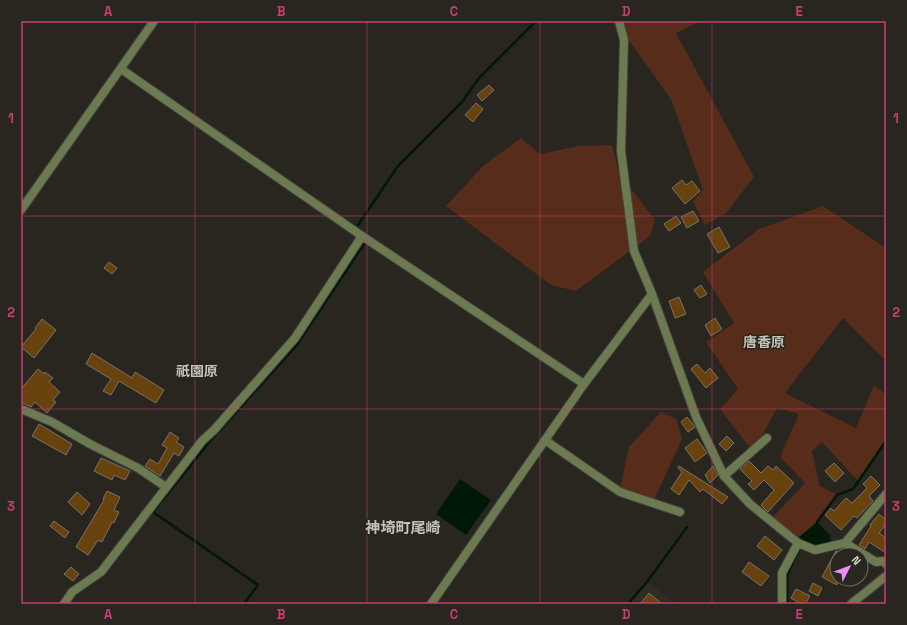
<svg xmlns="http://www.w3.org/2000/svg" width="907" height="625" font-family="'Space Grotesk','Noto Sans JP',sans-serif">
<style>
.built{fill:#2f2d1f}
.green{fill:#572c1a}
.water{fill:#001806}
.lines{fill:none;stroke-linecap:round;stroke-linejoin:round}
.stream{stroke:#001806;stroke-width:2.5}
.building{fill:#68420d;stroke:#78726b}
.minor-casing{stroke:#44423c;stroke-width:10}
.tertiary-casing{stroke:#44423c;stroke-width:10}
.minor{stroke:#6b7a50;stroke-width:8}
.tertiary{stroke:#6b7a50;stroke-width:8}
.grid{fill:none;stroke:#c73e73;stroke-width:1;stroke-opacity:0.55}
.labels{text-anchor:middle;stroke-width:3;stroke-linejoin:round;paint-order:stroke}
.neighbourhood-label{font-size:14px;font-weight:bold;fill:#c3c1b8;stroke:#28261f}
.quarter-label{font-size:15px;font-weight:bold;fill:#c3c1b8;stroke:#28261f}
.neatline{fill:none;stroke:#c73e73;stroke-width:1.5}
.grid-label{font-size:13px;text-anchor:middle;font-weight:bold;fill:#c73e73}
</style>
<rect width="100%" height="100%" fill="#28261f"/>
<path class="built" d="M647 582 677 604H628Z"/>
<g class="green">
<path d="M624 21H700L676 33 754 177 726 213 705 225 693 201 703 190 671 99 628 39Z"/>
<path d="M521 138 540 154 579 146 612 145 619 173 655 220 650 236 576 291 551 285 446 206 483 166Z"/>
<path d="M823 206 886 248V361L843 318 785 393 856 428 874 385 886 395V441L858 481 822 442 812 451 820 486 837 495 817 522 798 538 773 517 805 483 780 457 799 414 777 408 761 437 750 448 720 409 738 389 706 342 734 323 703 272 759 229Z"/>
<path d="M661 412 676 419 682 439 654 500 620 488 629 447Z"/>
</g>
<g class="water">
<path d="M460 479 491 500 466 535 436 514Z"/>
<path d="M817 522 830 535 831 541 817 547 804 542 798 538Z"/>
</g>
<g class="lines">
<g class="stream">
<path d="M358 225 398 166 462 102 479 78 536 21"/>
<path d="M817 522 837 495 853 489 886 441"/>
<path d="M244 604 258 585 153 512 210 441 296 346 366 241"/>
<path d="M628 604 647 582 687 527"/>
<path d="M787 604V575L799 550"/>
</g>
</g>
<g class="building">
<path d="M489 85 494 90 482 101 477 95Z"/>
<path d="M476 103 483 109 473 122 465 115Z"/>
<path d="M682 180 686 185 692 181 700 191 685 204 672 188Z"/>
<path d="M693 211 699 221 687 228 681 217Z"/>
<path d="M676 216 681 223 669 231 664 224Z"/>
<path d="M719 227 730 247 718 253 707 234Z"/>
<path d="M109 262 117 268 112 274 104 268Z"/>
<path d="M701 285 707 294 700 298 694 290Z"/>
<path d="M679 297 686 314 675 318 669 301Z"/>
<path d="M715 318 722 329 711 336 705 325Z"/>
<path d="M42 319 56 330 34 358 21 347 36 329 35 328Z"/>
<path d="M92 353 132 378 135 372 164 390 156 403 119 381 111 395 103 391 111 379 86 364Z"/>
<path d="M697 364 705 373 710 368 718 378 706 388 691 369Z"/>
<path d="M38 369 44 374 45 372 53 378 49 382 60 392 53 400 56 402 47 413 35 402 31 407 21 402V389Z"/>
<path d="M687 417 695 427 688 432 681 422Z"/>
<path d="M39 424 72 444 66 455 32 436Z"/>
<path d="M170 432 179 438 176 442 184 447 179 456 174 453 160 476 145 466 150 459 158 464 167 448 162 445Z"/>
<path d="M727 436 734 443 726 451 719 444Z"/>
<path d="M697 439 707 453 695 462 685 448Z"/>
<path d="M101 458 130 471 125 480 114 475 112 480 94 471Z"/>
<path d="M749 461 761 473 768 466 773 470 776 466 794 483 768 512 761 505 774 490 764 480 754 490 748 484 752 481 740 469Z"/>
<path d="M834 463 844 473 835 482 825 471Z"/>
<path d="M679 466 693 475 728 497 722 504 703 489 700 492 689 480 679 495 671 489 682 472 678 468Z"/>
<path d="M713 466 718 475 710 483 705 475Z"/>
<path d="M871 476 880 485 869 496 873 501 857 518 854 516 841 530 825 515 831 508 834 511 846 498 852 503 867 488 863 484Z"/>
<path d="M107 491 120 497 114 510 119 512 114 523 112 522 102 542 98 540 88 555 76 547 104 500 103 499Z"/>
<path d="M77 492 90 504 82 515 68 502Z"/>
<path d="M879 514 886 520V524L879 533 886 538V553L869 542 865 549 859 545 871 526 870 525Z"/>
<path d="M54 521 69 532 65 538 50 526Z"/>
<path d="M765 536 782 550 774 560 757 546Z"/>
<path d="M836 551H837V585L822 577Z"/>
<path d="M861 559 868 563 861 576Z"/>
<path d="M749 562 769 576 761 586 742 572Z"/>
<path d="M71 567 79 574 73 581 64 574Z"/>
<path d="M813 583 822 588 818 596 809 591Z"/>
<path d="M796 589 810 596 805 604H801L791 598Z"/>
<path d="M649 593 662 604H640Z"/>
</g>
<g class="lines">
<g class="minor-casing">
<g id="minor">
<path d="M619 21 624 40 621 151 634 251 652 294 696 417 724 476 750 504 798 543 815 550 845 543 876 562 883 561 886 564"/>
<path d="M121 69 362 236 584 384"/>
<path d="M21 210 154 21"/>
<path d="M21 409 52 422 90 444 138 468 166 487"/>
<path d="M545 440 620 492 680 512"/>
<path d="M724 476 767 438"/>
<path d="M845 543 886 494"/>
<path d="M64 604 72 592 101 572 202 441 214 430 295 338 362 236"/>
<path d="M431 604 584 384 652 294"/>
<path d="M782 604V573L798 543"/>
</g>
</g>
<g class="tertiary-casing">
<path id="tertiary" d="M851 604 886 576"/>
</g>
<use href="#minor" class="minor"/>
<use href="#tertiary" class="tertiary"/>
</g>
<path class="grid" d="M195 21V604M367 21V604M540 21V604M712 21V604M21 216H886M21 409H886"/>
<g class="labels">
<g class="neighbourhood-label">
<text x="764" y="347">唐香原</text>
<text x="197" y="376">祇園原</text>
</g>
<g class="quarter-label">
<text x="403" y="533">神埼町尾崎</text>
</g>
</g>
<rect width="907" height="625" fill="none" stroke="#28261f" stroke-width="44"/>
<g transform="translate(849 567) rotate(48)"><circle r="19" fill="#28261f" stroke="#6f6d67"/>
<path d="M0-3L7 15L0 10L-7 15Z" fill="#e98efe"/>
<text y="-6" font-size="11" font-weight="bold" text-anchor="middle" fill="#d9d8d3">N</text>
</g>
<rect x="22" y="22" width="863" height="581" class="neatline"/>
<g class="grid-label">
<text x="108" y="16">A</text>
<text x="281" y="16">B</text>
<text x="454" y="16">C</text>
<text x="626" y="16">D</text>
<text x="799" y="16">E</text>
<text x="11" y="123">1</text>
<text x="896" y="123">1</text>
<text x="11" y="317">2</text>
<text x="896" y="317">2</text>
<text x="11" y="511">3</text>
<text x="896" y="511">3</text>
<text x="108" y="619">A</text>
<text x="281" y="619">B</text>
<text x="454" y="619">C</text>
<text x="626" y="619">D</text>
<text x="799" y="619">E</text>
</g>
</svg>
